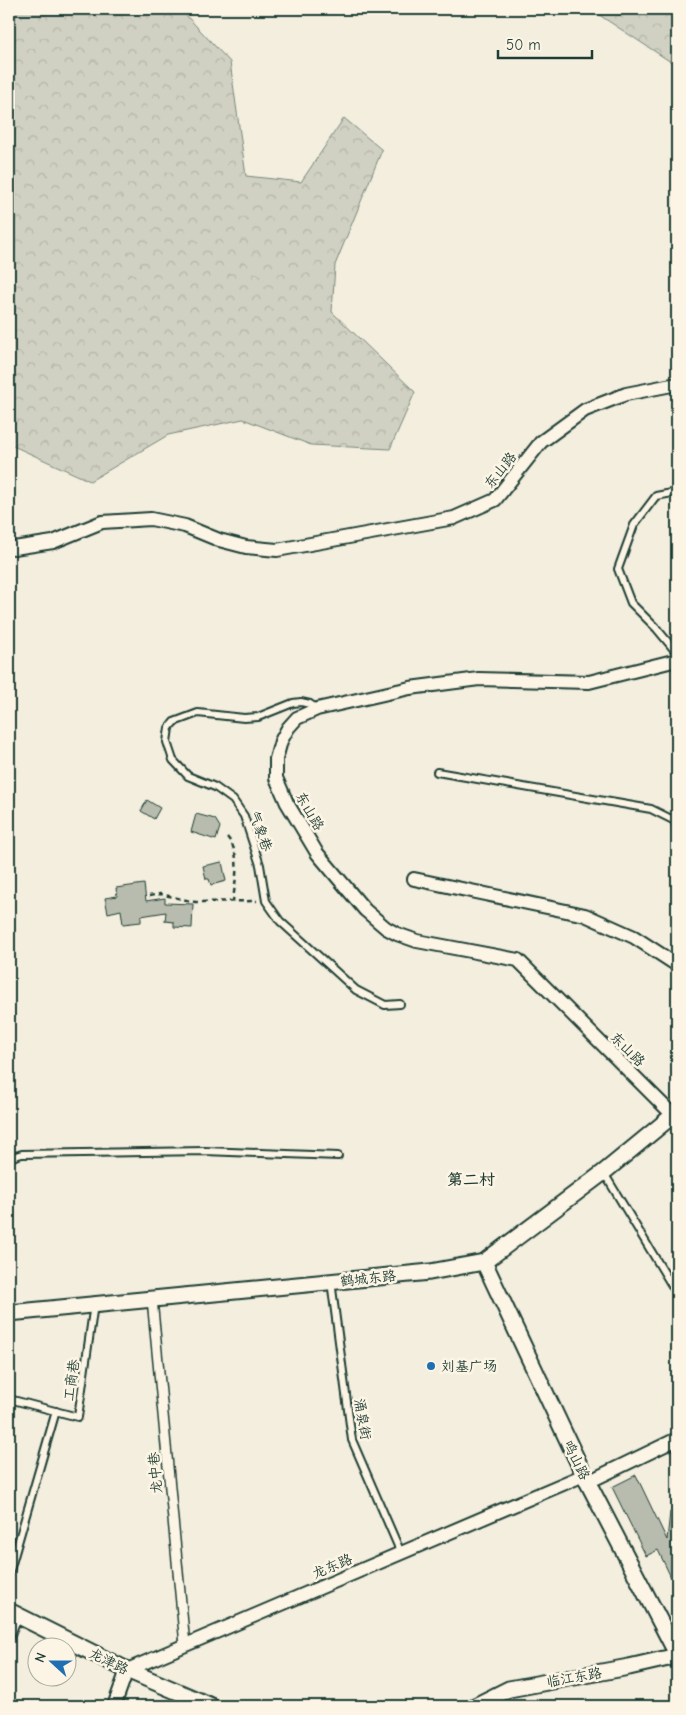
<svg xmlns="http://www.w3.org/2000/svg" width="686" height="1715" font-family="'Comic Neue','LXGW WenKai TC',sans-serif">
<style>
.forest{fill:url(#forest-crowns);stroke:#78877b}
.building{fill:#b8bcae;stroke:#1f3d34}
.lines{fill:none;stroke-linecap:round;stroke-linejoin:round}
.service-casing{stroke:#1f3d34;stroke-width:10}
.pedestrian-casing{stroke:#1f3d34;stroke-width:12}
.minor-casing{stroke:#1f3d34;stroke-width:16}
.tertiary-casing{stroke:#1f3d34;stroke-width:19}
.path{stroke:#1f3d34;stroke-width:2.5;stroke-dasharray:5 4;stroke-linecap:butt}
.service{stroke:#fcf5e5;stroke-width:6}
.pedestrian{stroke:#fcf5e5;stroke-width:9}
.minor{stroke:#fcf5e5;stroke-width:12}
.tertiary{stroke:#fcf5e5;stroke-width:15}
.poi-dot{fill:#1f6fb2;stroke:#fcf5e5;stroke-width:2}
.labels{text-anchor:middle;stroke-width:5;stroke-linejoin:round;paint-order:stroke}
.street-label{font-size:14px;fill:#1f3d34;stroke:#fcf5e5}
.poi-label{font-size:14px;fill:#1f3d34;stroke:#fcf5e5;text-anchor:start}
.quarter-label{font-size:16px;font-weight:bold;fill:#1f3d34;stroke:#fcf5e5}
</style>
<defs>
<pattern id="forest-crowns" width="20" height="18" patternUnits="userSpaceOnUse" patternTransform="scale(1.25)"><rect width="20" height="18" fill="#d0d1c2"/><path d="M2 6a3 3 0 1 1 6 0M12 15a3 3 0 1 1 6 0" fill="none" stroke="#b2b4a7"/></pattern>
</defs>
<rect width="100%" height="100%" fill="#f3eede"/>
<filter id="ink" filterUnits="userSpaceOnUse"><feTurbulence type="fractalNoise" baseFrequency=".02" numOctaves="2"/><feDisplacementMap in="SourceGraphic" scale="10" xChannelSelector="R" yChannelSelector="G"/><feConvolveMatrix kernelMatrix="1 2 1 2 8 2 1 2 1" color-interpolation-filters="sRGB"/></filter>
<g filter="url(#ink)">
<g class="forest">
<path d="M9 9H180L230 62 246 176 301 182 344 118 382 150 335 265 332 312 415 392 390 449 311 445 243 419 168 435 90 481 9 444Z"/>
<path d="M590 9H677V66Z"/>
</g>
<g class="building">
<path d="M147 800 160 808 154 819 141 811Z"/>
<path d="M196 814 215 819 220 827 216 840 191 832Z"/>
<path d="M222 862 226 881 211 885 209 879H206L203 866Z"/>
<path d="M144 884 146 901 165 898V903L193 904 192 928 174 927V922L165 921 166 912 141 916V922L123 924 121 910 108 913 105 898 117 896 116 888Z"/>
<path d="M636 1475 667 1540 670 1512 677 1513V1590L658 1550 646 1556 612 1487Z"/>
</g>
<g class="lines">
<g class="service-casing">
<g id="service">
<path d="M677 492 656 496 634 525 618 569 631 603 657 629 677 653"/>
<path d="M317 709 310 704 301 702 293 703 258 717 244 718 198 713 174 722 169 728 167 742 173 760 188 776 215 787 233 800 244 816 260 865 266 901 280 921 356 990 385 1005 400 1004"/>
<path d="M437 772 651 809 675 821 677 831"/>
<path d="M9 1158 22 1154 205 1151 338 1156"/>
<path d="M604 1173 677 1294"/>
<path d="M331 1281 352 1440 401 1553"/>
<path d="M9 1399 78 1417 94 1304"/>
<path d="M9 1574 56 1411"/>
<path d="M9 1639 18 1617"/>
</g>
</g>
<g class="pedestrian-casing">
<path id="pedestrian" d="M152 1299 185 1645"/>
</g>
<g class="minor-casing">
<g id="minor">
<path d="M9 547 14 548 53 542 102 522 151 519 185 526 219 540 246 547 277 550 454 518 495 500 541 442 585 410 626 394 677 384"/>
<path d="M414 879 585 915 634 937 677 965"/>
<path d="M673 1115 518 960 417 941 397 934 386 928 365 910 317 853 287 803 276 778V759L281 741 288 728 297 718 317 709 410 688 479 679 589 682 677 660"/>
<path d="M588 1482 677 1439"/>
<path d="M114 1706 127 1670 584 1475"/>
</g>
</g>
<g class="tertiary-casing">
<g id="tertiary">
<path d="M484 1262 584 1475 677 1654"/>
<path d="M9 1313 430 1272 484 1262 604 1172 677 1112"/>
<path d="M9 1611 127 1670 211 1706"/>
<path d="M475 1706 509 1689 629 1667 677 1656"/>
</g>
</g>
<g class="path">
<path d="M227 837C242 854 235 880 233 901"/>
<path d="M149 896 160 894 195 902 257 901"/>
</g>
<use href="#service" class="service"/>
<use href="#pedestrian" class="pedestrian"/>
<use href="#minor" class="minor"/>
<use href="#tertiary" class="tertiary"/>
</g>
</g>
<circle class="poi-dot" cx="431" cy="1366" r="5"/>
<g class="labels">
<g class="street-label">
<text transform="translate(500 470) rotate(-51)" y="5">东山路</text>
<text transform="translate(310 811) rotate(60)" y="5">东山路</text>
<text transform="translate(261 831) rotate(70)" y="5">气象巷</text>
<text transform="translate(628 1049) rotate(45)" y="5">东山路</text>
<text transform="translate(368 1278) rotate(-6)" y="5">鹤城东路</text>
<text transform="translate(71 1380) rotate(-82)" y="5">工商巷</text>
<text transform="translate(363 1419) rotate(80)" y="5">涌泉街</text>
<text transform="translate(577 1460) rotate(64)" y="5">鸣山路</text>
<text transform="translate(155 1473) rotate(-95)" y="5">龙中巷</text>
<text transform="translate(332 1566) rotate(-23)" y="5">龙东路</text>
<text transform="translate(109 1661) rotate(26)" y="5">龙津路</text>
<text transform="translate(574 1677) rotate(-10)" y="5">临江东路</text>
</g>
<g class="poi-label">
<text x="441" y="1371">刘基广场</text>
</g>
<g class="quarter-label">
<text x="471" y="1185">第二村</text>
</g>
</g>
<rect width="686" height="1715" fill="none" stroke="#fcf5e5" stroke-width="30"/>
<rect x="15" y="15" width="656" height="1685" fill="none" stroke="#1f3d34" stroke-width="2" filter="url(#ink)"/>
<g transform="translate(52 1662) rotate(291)"><circle r="24" fill="#fcf5e5" stroke="#a4ab9e"/>
<path d="M0-4L9 19L0 12L-9 19Z" fill="#1f6fb2"/>
<text y="-8" font-size="14" font-weight="bold" text-anchor="middle" fill="#1f3d34">N</text>
</g>
<path d="M498 50v8h94v-8" fill="none" stroke="#1f3d34" stroke-width="2.5"/>
<text x="506" y="50" font-size="15" fill="#1f3d34" stroke="#fcf5e5" stroke-width="4" paint-order="stroke">50 m</text>
</svg>
